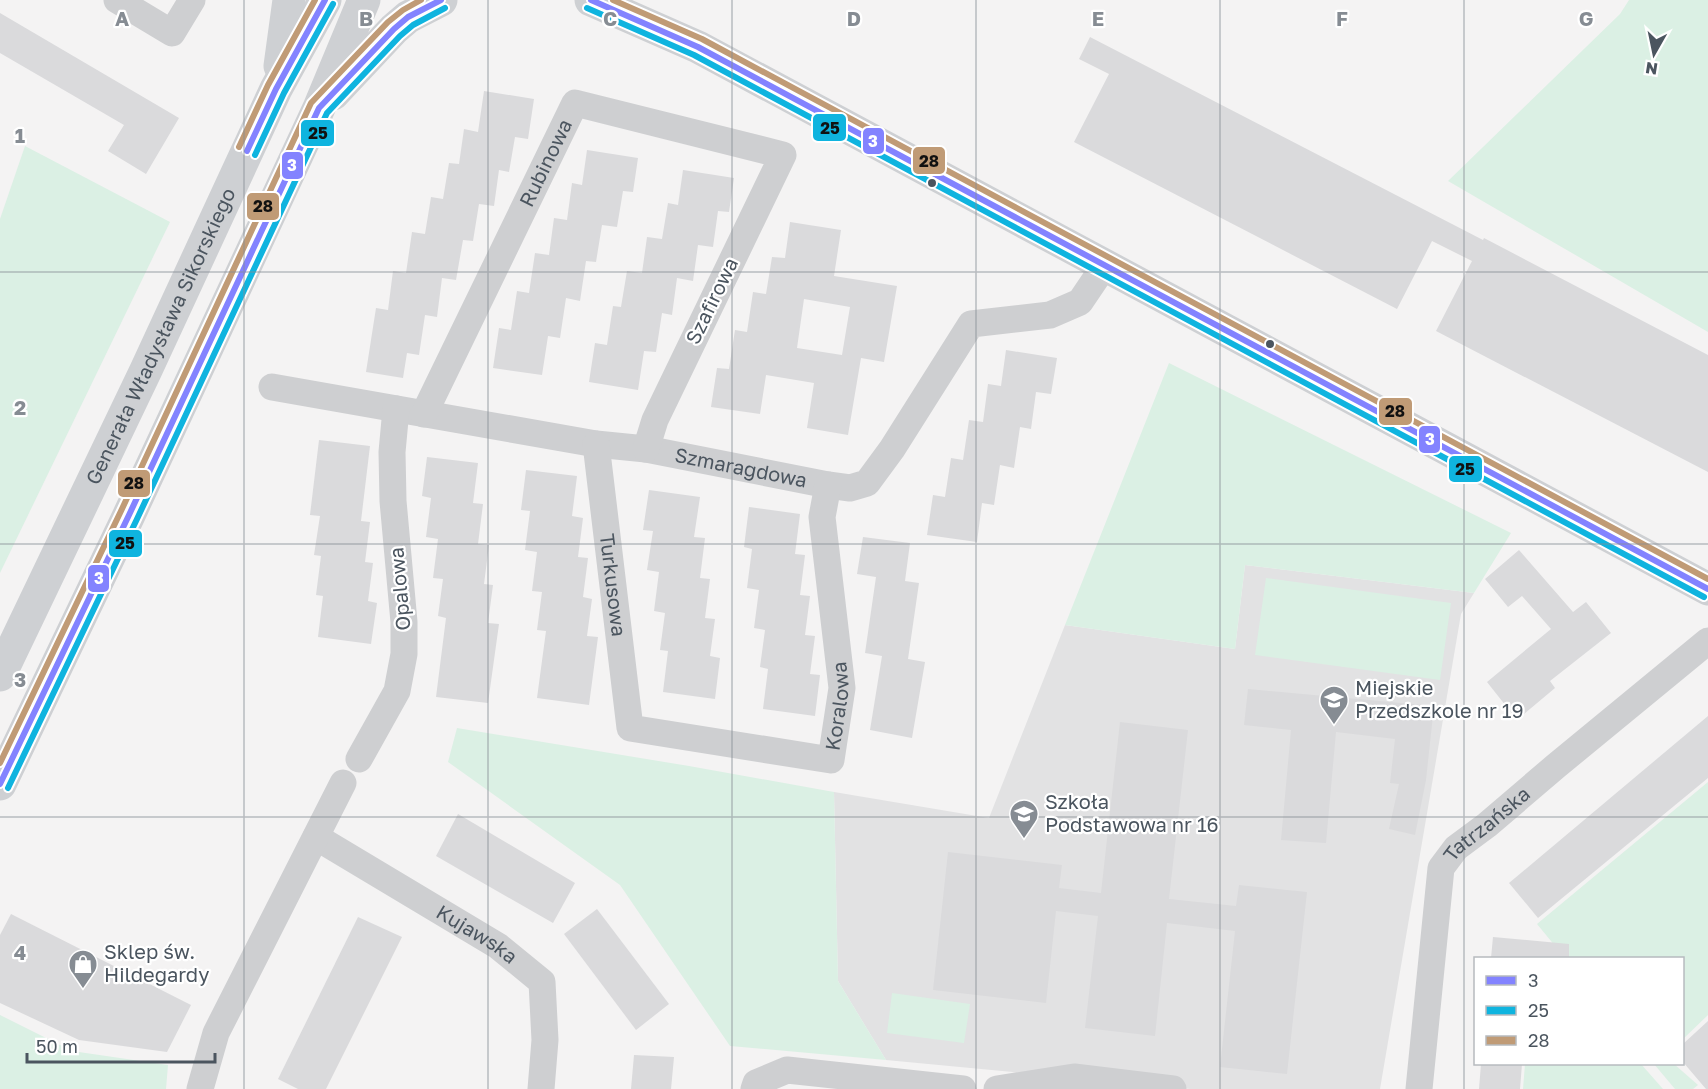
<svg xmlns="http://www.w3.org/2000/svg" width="1708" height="1089" font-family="'Golos Text',sans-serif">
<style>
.education{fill:#e2e2e3}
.green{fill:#dbf0e4}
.building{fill:#dadadc;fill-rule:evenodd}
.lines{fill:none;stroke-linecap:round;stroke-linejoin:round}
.street{stroke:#cecfd1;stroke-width:27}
.secondary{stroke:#ced0d3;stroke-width:33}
.bus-1-casing{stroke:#fff;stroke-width:10}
.bus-2-casing{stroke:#fff;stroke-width:10}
.bus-3-casing{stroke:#fff;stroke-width:10}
.bus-1{stroke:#8383ff;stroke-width:6}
.bus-2{stroke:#0fb4df;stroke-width:6}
.bus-3{stroke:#c09b76;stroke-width:6}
.grid{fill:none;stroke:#868c93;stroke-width:1.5;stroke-opacity:0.55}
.bus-dot{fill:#4b555f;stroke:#fff;stroke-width:2}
.labels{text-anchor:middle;stroke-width:4.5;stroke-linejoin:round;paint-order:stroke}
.street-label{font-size:20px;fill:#4b555f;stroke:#fff}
.poi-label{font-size:20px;fill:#4b555f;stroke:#fff;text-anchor:start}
.grid-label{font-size:20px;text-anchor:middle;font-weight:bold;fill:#868c93;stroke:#fff;stroke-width:4.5;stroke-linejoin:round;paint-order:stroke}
.line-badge{stroke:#fff;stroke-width:2}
.badge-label{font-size:16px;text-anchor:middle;font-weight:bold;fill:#fff}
.pale-badge-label{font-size:16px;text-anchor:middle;font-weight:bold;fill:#111}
</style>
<rect width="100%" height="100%" fill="#f4f3f3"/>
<path class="education" d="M1245 565 1474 593 1461 614 1380 1089H1190L886 1060 838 981 834 792 989 818 1065 625 1235 649Z"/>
<g class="green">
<path d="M1629 0H1708V332L1448 181 1620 14Z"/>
<path d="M25 146 170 222 0 573V219Z"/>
<path d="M1169 363 1511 533 1474 593 1245 565 1235 649 1065 625Z"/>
<path d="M1266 578 1451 603 1440 680 1255 655Z"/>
<path d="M457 728 689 766 834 792 838 981 886 1060 730 1046 620 885 448 762Z"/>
<path d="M1708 782V1015L1683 1039 1682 958H1565L1537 924Z"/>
<path d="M892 993 970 1004 964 1043 887 1033Z"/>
<path d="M0 1015 72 1051 168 1065 166 1089H0Z"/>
<path d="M1525 1064H1641L1663 1089H1523Z"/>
<path d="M1654 1064H1674L1698 1085 1693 1089H1675Z"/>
</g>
<g class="building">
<path d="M0 13 179 118 146 174 108 151 124 125 0 53Z"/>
<path d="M1090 37 1483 240 1484 238 1708 355V472L1436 331 1472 261 1432 241 1397 309 1074 142 1109 74 1079 59Z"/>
<path d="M484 91 534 99 528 139 515 137 509 172 499 170 494 206 479 204 473 241 463 240 456 280 442 278 437 317 425 315 419 355 407 353 403 378 366 372 376 308 388 310 393 271 406 273 412 232 425 234 431 197 443 199 449 163 459 164 464 129 478 132Z"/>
<path d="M587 150 638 158 633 192 623 191 617 227 602 225 596 262 586 261 580 301 566 298 560 338 548 336 542 375 493 368 499 328 511 330 517 291 529 293 535 253 549 255 554 218 567 220 572 183 582 185Z"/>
<path d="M683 170 734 178 729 212 718 211 713 247 698 245 693 281 677 278 672 315 662 313 656 352 644 351 638 390 589 382 595 343 607 345 613 306 621 307 627 271 642 273 647 237 662 239 668 203 678 205Z"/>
<path d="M790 222 841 230 834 276 897 286 884 362 861 358 848 435 807 428 814 383 766 375 760 414 711 407 717 368 729 369 735 330 747 332 753 292 766 294 772 257 785 258ZM804 299 850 307 842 355 797 348Z"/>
<path d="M1006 350 1057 358 1051 394 1036 392 1031 429 1020 427 1014 468 1000 465 994 505 982 503 977 542 927 535 933 495 945 497 951 458 963 460 969 420 983 422 988 384 1001 386Z"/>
<path d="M319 440 370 446 361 521 370 522 365 562 373 563 368 601 377 603 371 644 318 637 323 596 316 595 321 556 314 555 320 516 310 515Z"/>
<path d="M427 457 478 463 473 503 483 504 478 544 489 545 484 584 493 585 488 623 499 624 488 703 436 697 446 618 438 616 443 579 433 578 438 539 426 537 431 498 422 496Z"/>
<path d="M526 470 577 476 572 516 583 518 578 557 588 558 583 597 592 599 587 636 598 637 589 705 537 698 546 631 537 630 542 592 532 591 537 552 525 550 530 511 521 510Z"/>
<path d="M649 490 700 497 694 537 705 538 700 578 710 579 705 618 715 619 710 656 720 658 715 699 663 692 668 651 660 650 665 613 654 611 659 572 647 570 653 531 643 530Z"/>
<path d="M749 507 800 514 795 554 805 555 800 595 810 596 805 635 815 636 810 674 820 675 815 716 763 709 768 669 760 667 765 630 754 628 759 590 747 588 752 549 744 547Z"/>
<path d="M863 537 910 543 905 581 919 583 908 659 925 662 912 738 870 730 882 656 865 653 876 577 857 574Z"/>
<path d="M1519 550 1573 612 1586 602 1611 633 1550 681 1555 688 1517 720 1487 682 1551 629 1522 596 1508 607 1485 579Z"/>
<path d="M1248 689 1434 706 1426 780 1415 835 1389 829 1399 784 1390 783 1395 739 1336 732 1326 843 1281 840 1291 730 1244 725Z"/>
<path d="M1708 716V778L1538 918 1509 883Z"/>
<path d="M1120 722 1188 730 1169 899 1236 906 1239 885 1307 892 1287 1074 1220 1067 1235 931 1167 923 1155 1036 1085 1028 1098 916 1056 911 1046 1003 933 990 948 852 1062 865 1059 888 1101 893Z"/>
<path d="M458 814 575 883 553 923 436 856Z"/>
<path d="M597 909 669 1004 636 1030 564 934Z"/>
<path d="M11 914 191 1005 167 1052 79 1040 0 1003V935Z"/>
<path d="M358 917 402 937 326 1089H298L278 1079Z"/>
<path d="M1493 937 1569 944V958H1491Z"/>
<path d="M1708 1021V1089H1706L1683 1062V1044Z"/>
<path d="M634 1055 674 1057 671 1089H631Z"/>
<path d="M1481 1064H1522L1520 1089H1479Z"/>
</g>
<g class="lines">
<g class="street">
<path d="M117 0 172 33 192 0"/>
<path id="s1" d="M272 387 596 444 646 449 828 485 850 488 867 483 892 449 971 324 1050 315 1080 302 1105 265"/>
<path id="s2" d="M424 414 575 103 783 155 655 420 646 449"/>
<path id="s3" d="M596 444 630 728 831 760 842 688 822 517 828 485"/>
<path d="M359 759 397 691 404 654V622L393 501 392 452 396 409"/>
<path id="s4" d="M316 837 498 946 542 982 545 1040 541 1089"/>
<path d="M200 1089 216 1033 343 783"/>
<path d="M754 1089 756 1083 787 1070 963 1089"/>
<path d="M997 1089 1074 1077 1173 1089"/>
<path id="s5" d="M1419 1089 1441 868 1456 848 1487 825 1556 766 1708 641"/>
</g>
<g class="secondary">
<path d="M591 0 698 47 1708 589"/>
<path d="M280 66 289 0"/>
<path d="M333 94 394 29 408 17 441 0"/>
<path id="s6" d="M0 675 146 370 276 89 325 0"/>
<path d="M0 784 129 515 319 108 364 0"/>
</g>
<g class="bus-1-casing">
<g id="bus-1">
<path d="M591 0 698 47 1708 589"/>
<path d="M247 151 276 89 325 0"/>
<path d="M0 784 129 515 319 108 394 29 408 17 441 0"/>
</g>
</g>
<g class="bus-2-casing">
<g id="bus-2">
<path d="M587 8 694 55 1704 597"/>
<path d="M255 155 284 93 333 4"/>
<path d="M8 788 137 519 327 113 400 36 413 25 445 8"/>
</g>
</g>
<g class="bus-3-casing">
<g id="bus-3">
<path d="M613 0 702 39 1708 579"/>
<path d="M239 147 268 85 315 0"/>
<path d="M0 763 121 511 311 103 388 22 403 10 421 0"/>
</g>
</g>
<use href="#bus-1" class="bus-1"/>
<use href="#bus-2" class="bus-2"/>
<use href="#bus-3" class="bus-3"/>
</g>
<path class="grid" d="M244 0V1089M488 0V1089M732 0V1089M976 0V1089M1220 0V1089M1464 0V1089M0 272H1708M0 544H1708M0 817H1708"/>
<defs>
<g id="school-pin" transform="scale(1.5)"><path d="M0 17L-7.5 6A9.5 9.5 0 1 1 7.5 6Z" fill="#868c93" stroke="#fff"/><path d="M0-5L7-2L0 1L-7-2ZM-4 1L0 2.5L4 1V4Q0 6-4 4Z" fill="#fff"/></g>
<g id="shop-pin" transform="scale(1.5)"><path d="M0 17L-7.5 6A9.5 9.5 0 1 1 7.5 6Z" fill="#868c93" stroke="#fff"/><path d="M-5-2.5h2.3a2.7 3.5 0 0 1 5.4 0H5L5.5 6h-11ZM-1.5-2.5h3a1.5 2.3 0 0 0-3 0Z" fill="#fff"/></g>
</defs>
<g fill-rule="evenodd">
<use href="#school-pin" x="1334" y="700"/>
<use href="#school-pin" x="1024" y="814"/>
<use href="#shop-pin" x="83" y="964"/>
</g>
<g class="bus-dot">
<circle cx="932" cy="183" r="5"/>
<circle cx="1270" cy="344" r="5"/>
</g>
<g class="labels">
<g class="street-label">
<text dy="7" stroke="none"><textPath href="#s2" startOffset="279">Rubinowa</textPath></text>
<text transform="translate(712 301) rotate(-64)" y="7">Szafirowa</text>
<text dy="7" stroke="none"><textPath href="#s6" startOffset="375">Generała Władysława Sikorskiego</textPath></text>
<text dy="7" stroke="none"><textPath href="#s1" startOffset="476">Szmaragdowa</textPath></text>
<text dy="7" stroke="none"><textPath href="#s3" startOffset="142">Turkusowa</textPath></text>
<text transform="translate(400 589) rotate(-95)" y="7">Opalowa</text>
<text dy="7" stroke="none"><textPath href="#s3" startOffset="544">Koralowa</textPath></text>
<text dy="7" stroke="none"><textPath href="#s5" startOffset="286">Tatrzańska</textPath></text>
<text dy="7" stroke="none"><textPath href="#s4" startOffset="188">Kujawska</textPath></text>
</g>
<g class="poi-label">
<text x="1355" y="695">Miejskie<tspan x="1355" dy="23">Przedszkole nr 19</tspan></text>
<text x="1045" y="809">Szkoła<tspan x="1045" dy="23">Podstawowa nr 16</tspan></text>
<text x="104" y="959">Sklep św.<tspan x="104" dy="23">Hildegardy</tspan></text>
</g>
</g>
<g class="grid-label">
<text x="122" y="26">A</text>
<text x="366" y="26">B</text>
<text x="610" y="26">C</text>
<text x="854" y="26">D</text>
<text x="1098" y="26">E</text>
<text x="1342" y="26">F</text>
<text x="1586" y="26">G</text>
<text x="20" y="143">1</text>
<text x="20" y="415">2</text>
<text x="20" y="687">3</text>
<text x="20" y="960">4</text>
</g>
<g class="line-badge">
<rect x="812" y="113" width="35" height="29" rx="6" fill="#0fb4df"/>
<rect x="300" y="119" width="35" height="28" rx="6" fill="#0fb4df"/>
<rect x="862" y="127" width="23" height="28" rx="6" fill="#8383ff"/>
<rect x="912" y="146" width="34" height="29" rx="6" fill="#c09b76"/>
<rect x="281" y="151" width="23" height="29" rx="6" fill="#8383ff"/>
<rect x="246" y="192" width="34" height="29" rx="6" fill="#c09b76"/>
<rect x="1378" y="397" width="35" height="29" rx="6" fill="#c09b76"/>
<rect x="1418" y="425" width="23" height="29" rx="6" fill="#8383ff"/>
<rect x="1448" y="455" width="35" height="28" rx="6" fill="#0fb4df"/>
<rect x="117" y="469" width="34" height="29" rx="6" fill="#c09b76"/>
<rect x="108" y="529" width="35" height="29" rx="6" fill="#0fb4df"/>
<rect x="87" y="564" width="23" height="29" rx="6" fill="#8383ff"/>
</g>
<g class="badge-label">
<text x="873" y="147">3</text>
<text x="292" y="171">3</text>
<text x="1430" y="445">3</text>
<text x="99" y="584">3</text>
</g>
<g class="pale-badge-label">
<text x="830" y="134">25</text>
<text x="318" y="139">25</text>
<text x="929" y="167">28</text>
<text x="263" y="212">28</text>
<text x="1395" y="417">28</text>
<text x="1465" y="475">25</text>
<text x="134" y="489">28</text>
<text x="125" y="549">25</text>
</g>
<rect x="1474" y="957" width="210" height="108" fill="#ffffff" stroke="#b7bbbf" stroke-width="1.5"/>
<rect x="1486" y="976" width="30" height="9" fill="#8383ff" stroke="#b7bbbf" stroke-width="1.5"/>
<text x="1528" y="987" font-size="18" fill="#4b555f">3</text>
<rect x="1486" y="1006" width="30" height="9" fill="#0fb4df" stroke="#b7bbbf" stroke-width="1.5"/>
<text x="1528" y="1017" font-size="18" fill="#4b555f">25</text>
<rect x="1486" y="1036" width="30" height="9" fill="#c09b76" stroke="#b7bbbf" stroke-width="1.5"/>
<text x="1528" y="1047" font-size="18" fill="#4b555f">28</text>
<g transform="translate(1654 54) rotate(189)" stroke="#ffffff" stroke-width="4.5" paint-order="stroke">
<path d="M0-4.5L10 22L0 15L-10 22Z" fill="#4b555f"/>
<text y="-9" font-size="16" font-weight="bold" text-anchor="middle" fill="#4b555f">N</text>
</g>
<path d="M27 1053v9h188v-9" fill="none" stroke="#4b555f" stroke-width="3"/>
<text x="36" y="1053" font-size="18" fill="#4b555f" stroke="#ffffff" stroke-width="4.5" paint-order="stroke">50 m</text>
</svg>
